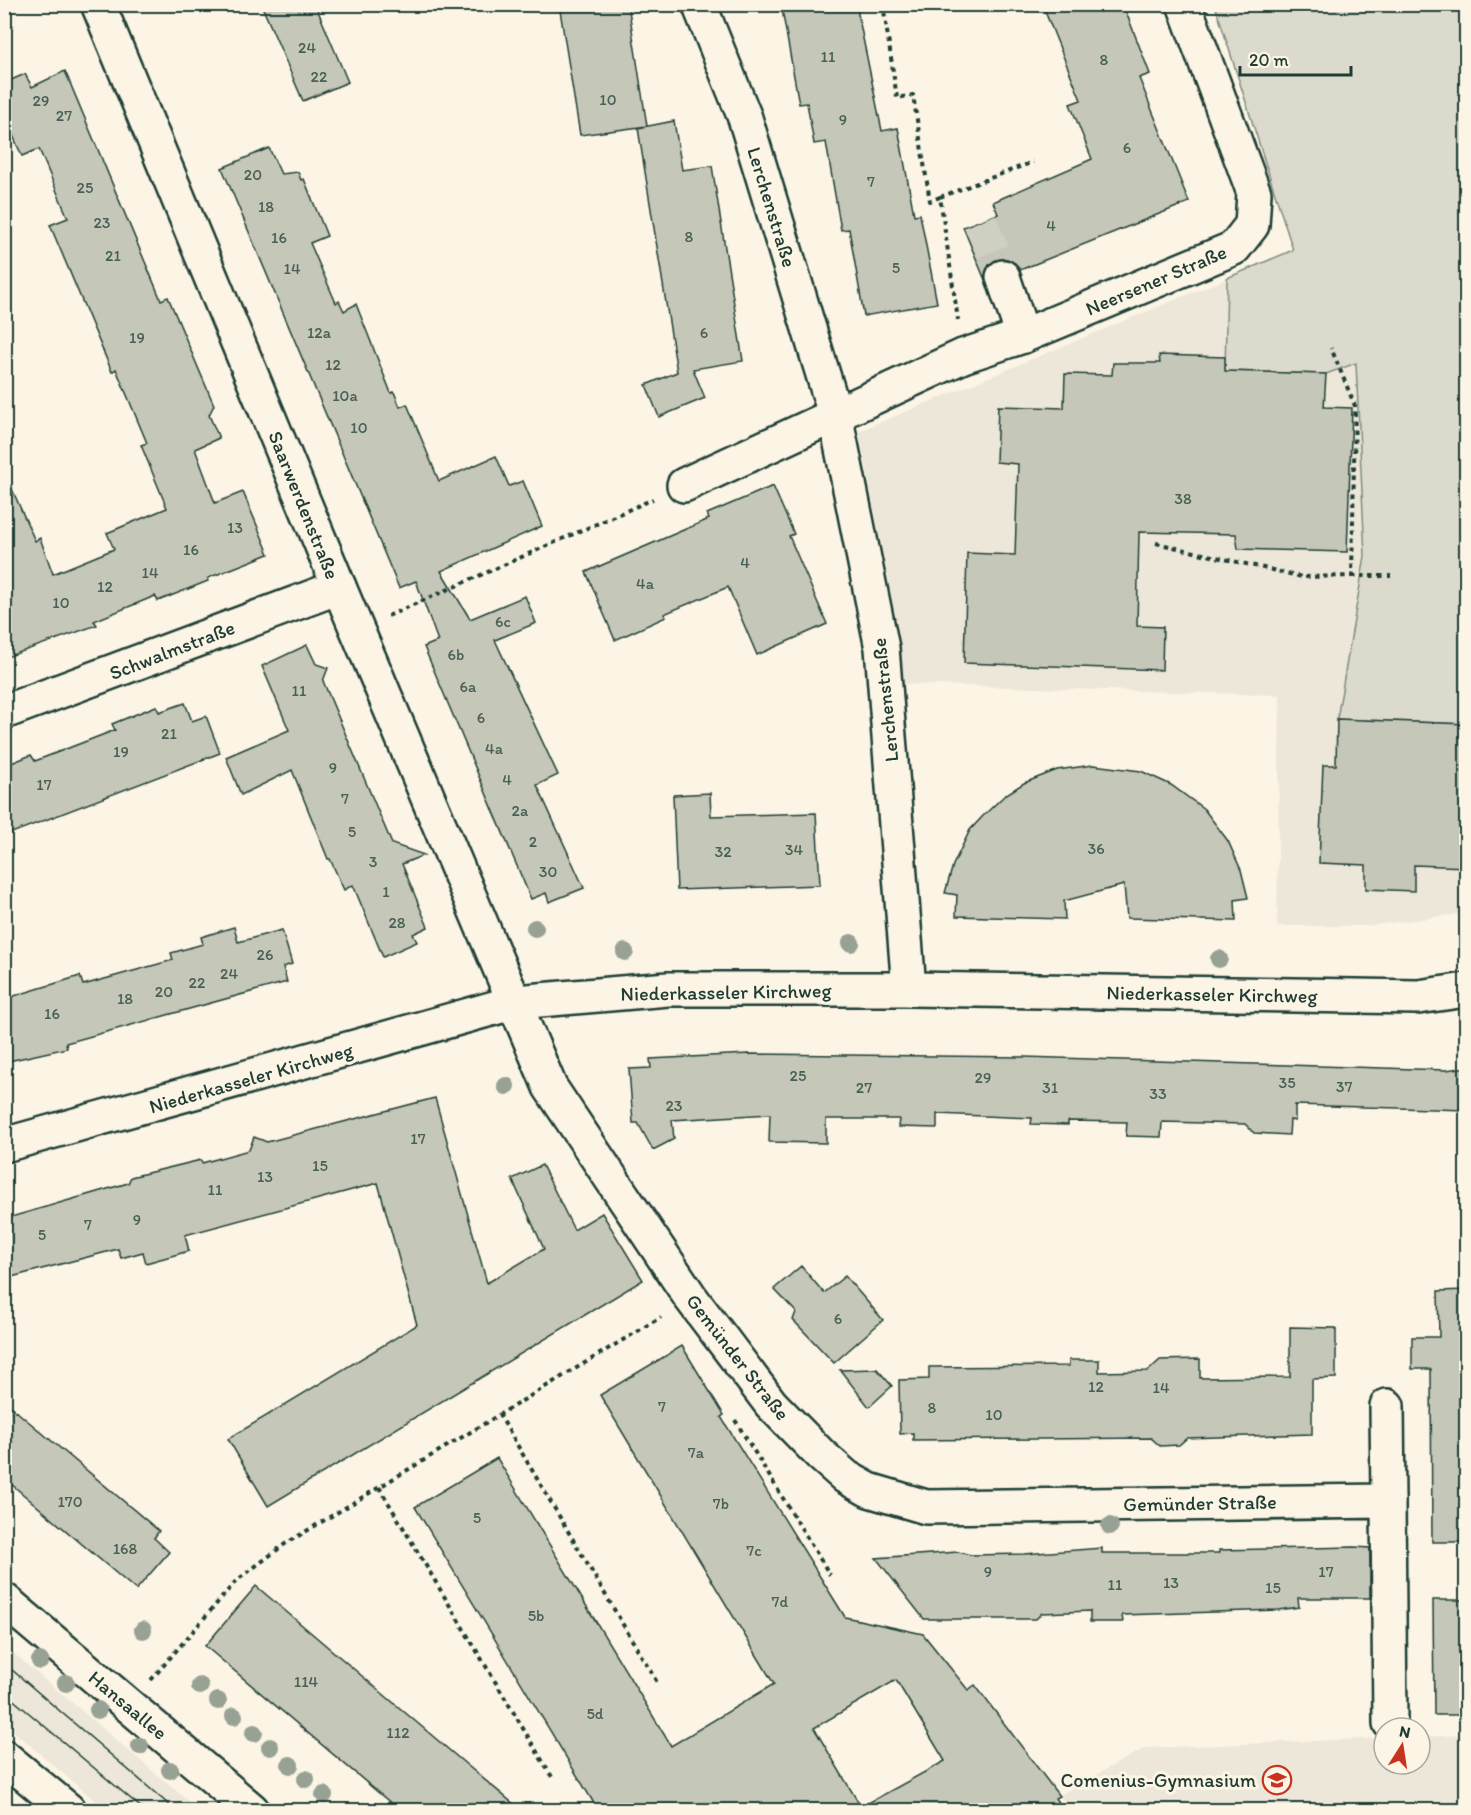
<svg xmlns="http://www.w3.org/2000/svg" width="1471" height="1815" font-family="Itim,sans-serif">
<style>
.built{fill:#ece7d8}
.green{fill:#dcdacc;stroke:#7e8c80;stroke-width:1.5}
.building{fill:#c5c7b9;stroke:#1f3d34;stroke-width:1.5;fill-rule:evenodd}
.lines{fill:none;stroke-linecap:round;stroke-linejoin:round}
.minor-tunnel{stroke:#d0d0c2;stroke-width:33;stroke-dasharray:33 16;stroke-linecap:butt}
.minor-casing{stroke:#1f3d34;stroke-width:38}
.path{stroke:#1f3d34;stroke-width:4;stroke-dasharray:4.5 4.5;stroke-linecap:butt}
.minor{stroke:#fcf5e5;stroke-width:33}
.tram{stroke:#1f3d34;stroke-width:1.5}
.tree{fill:#97a194}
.labels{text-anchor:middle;stroke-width:6;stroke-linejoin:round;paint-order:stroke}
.number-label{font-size:16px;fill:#486055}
.street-label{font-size:20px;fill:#1f3d34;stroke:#fcf5e5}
.poi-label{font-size:20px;fill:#1f3d34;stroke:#fcf5e5;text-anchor:end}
</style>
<rect width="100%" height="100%" fill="#fcf5e5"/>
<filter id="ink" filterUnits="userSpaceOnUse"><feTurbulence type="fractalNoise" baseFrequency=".0167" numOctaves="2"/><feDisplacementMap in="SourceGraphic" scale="12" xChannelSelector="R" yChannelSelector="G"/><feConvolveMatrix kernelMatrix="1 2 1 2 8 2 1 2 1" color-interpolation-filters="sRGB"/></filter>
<g filter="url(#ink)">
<g class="built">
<path d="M1215 5H1466V913L1368 926H1277L1280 695 901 684 900 639 859 431 1293 251Z"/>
<path d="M4 1647 5 1646 199 1810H106L5 1724Z"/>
<path d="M1466 1735V1810H1070L1060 1795 1145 1748 1384 1738V1764H1420V1737Z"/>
</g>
<path class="green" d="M1215 5H1466V724L1337 719 1365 556 1356 363 1326 374 1225 371 1227 278 1293 250Z"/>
<g class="building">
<path d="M261 4H315L348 82 303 101Z"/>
<path d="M559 4H628L647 126 580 135Z"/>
<path d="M781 4H856L882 131 898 128 914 215 920 214 937 303 864 316 849 229 841 230 826 142 814 144 807 103 799 104Z"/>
<path d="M1042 4H1123L1150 74 1139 78 1189 202 1020 270 1015 263 1007 259 996 260 989 265 985 280 963 227 998 214 993 202 1092 159 1070 104 1081 100Z"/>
<path d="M65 71 161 300 168 297 214 405 209 415 219 438 195 449 215 503 243 492 269 554 208 578V581L158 601 155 596 94 621 97 625 4 658V471L35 541 40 538 53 574 114 549 107 533 167 508 141 445 147 443 116 369 112 372 50 225 68 218 39 149 22 156 4 115V83L25 74 32 87Z"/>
<path d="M674 121 682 170 712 166 743 361 693 369 705 398 659 417 646 385 677 372 638 128Z"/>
<path d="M269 148 281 174 298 172 301 180 304 179 327 236 310 243 336 303 339 301 344 311 356 304 391 393 394 392 400 407 407 404 439 481 496 456 509 486 523 481 542 526 441 571 470 619 525 596 536 623 495 640 558 775 537 785 584 888 549 902 546 893 531 899 424 647 438 641 416 581 399 588 222 168Z"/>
<path d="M1159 355 1225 357V371L1326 374 1324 407 1352 408 1347 552 1238 549 1236 534 1139 532 1137 626 1163 627 1162 670 964 663 967 553 1015 555 1018 464 996 462 998 406 1064 408 1065 374 1112 375 1113 363H1160Z"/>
<path d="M773 486 794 534 789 536 827 624 757 655 728 587 664 614 666 617 615 640 586 572 709 519 707 514Z"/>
<path d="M307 645 316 664 328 668 323 681 392 844 424 855 402 864 428 927 413 934 417 942 383 957 353 885 344 890 330 859H328L292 770 241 795 226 757 289 730 262 666Z"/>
<path d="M185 703 192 721 206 716 220 753 4 836V766L31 755 35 761 115 730 112 724 156 706 159 712Z"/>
<path d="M1337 719 1467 724V867L1414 865V891L1366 889V865L1319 863 1323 765H1336Z"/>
<path d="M1093 765 1141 771 1171 785 1204 809 1228 841 1241 870 1248 898 1235 900 1236 921 1127 918 1124 885 1064 901 1065 919 956 916 957 895 945 893 953 865 970 830 983 816 1005 795 1024 783 1057 770Z"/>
<path d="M710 793 711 816 816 813 820 885 677 890 673 795Z"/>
<path d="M234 927 238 942 282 930 292 964 283 967 287 982 66 1043 67 1048 4 1062V999L80 976 83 985 173 960 171 953 203 944 201 937Z"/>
<path d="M749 1054 1024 1057 1446 1070 1467 1067V1110L1295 1105V1121L1290 1120 1289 1135 1254 1133 1245 1124 1162 1122 1161 1137 1126 1136 1127 1122 1068 1121V1125L1031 1124 1032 1118 937 1114V1128L898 1127 899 1119H826V1143L769 1142 770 1114 672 1120 674 1139 653 1150 638 1123H633L629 1069 651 1068 650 1059Z"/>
<path d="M435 1098 487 1283 544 1249 512 1179 542 1165 574 1230 602 1213 643 1280 268 1506 228 1439 417 1325 378 1183 185 1235 189 1251 146 1263 143 1252 121 1258 118 1249 4 1279V1219L128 1183 131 1177 201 1160 202 1163 249 1150 254 1137 267 1142Z"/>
<path d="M801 1266 824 1293 845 1276 883 1320 834 1363 793 1320 796 1312 774 1289Z"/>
<path d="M1467 1290V1542H1432L1431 1369H1412V1337H1439L1438 1291Z"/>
<path d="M1290 1327 1336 1328V1378L1312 1379V1434L1187 1438 1179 1445 1160 1446 1151 1438 913 1440V1433L900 1434 899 1380 929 1379V1367L1069 1366V1360H1099V1372L1148 1371 1160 1360 1200 1359V1378L1290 1377Z"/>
<path d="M682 1346 724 1415 721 1417 845 1617 923 1634 968 1690 975 1685 1059 1796 1055 1798 1063 1810H598L415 1507 497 1458 671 1746 774 1684 600 1395ZM896 1680 945 1761 861 1807 814 1728Z"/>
<path d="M877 1369 892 1386 869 1407 840 1370Z"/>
<path d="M4 1401 159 1531 154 1538 169 1552 136 1590 4 1478Z"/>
<path d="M1354 1547 1370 1548V1598H1298L1299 1607 1278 1610 1122 1615 1123 1622H1090V1611L1042 1613 1036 1619H924L876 1558 958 1552 971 1555 1024 1554 1102 1548V1553H1219V1550Z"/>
<path d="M256 1586 468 1766 521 1810H399L205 1646Z"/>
<path d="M1433 1600H1467V1715H1434Z"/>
</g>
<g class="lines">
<path class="minor-tunnel" d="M980 221 1003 277"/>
<g class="minor-casing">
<g id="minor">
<path d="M98 4 339 587 550 1087 691 1298 771 1404 821 1455 846 1477 869 1490 926 1507 1388 1501 1390 1723"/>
<path d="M699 4 745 118 835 414 882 648 909 989"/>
<path d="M1003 277 1023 336"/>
<path d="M684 485 963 356 1023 336 1234 248 1252 225 1254 193 1184 4"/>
<path d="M4 712 339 587"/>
<path d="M4 1145 516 1002 668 989H909L1418 997 1466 990"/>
<path d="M1387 1406 1388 1501"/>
<path d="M4 1600 252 1810"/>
<path d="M4 1757 68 1810"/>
</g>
</g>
<g class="path">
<path d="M883 4 897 98 913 95 930 201 940 197 958 320"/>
<path d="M940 197 1033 162"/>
<path d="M1156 543 1302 577 1352 576 1355 406 1331 348"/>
<path d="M1352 576H1391"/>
<path d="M388 616 653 499"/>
<path d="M499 1414 658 1684"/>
<path d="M735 1420 830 1575"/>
<path d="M379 1487 552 1777"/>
<path d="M151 1680 236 1581 285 1544 661 1317"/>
</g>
<use href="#minor" class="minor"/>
<g class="tram">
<path d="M4 1663 175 1810"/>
<path d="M4 1692 144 1810"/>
</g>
</g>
<g class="tree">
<circle cx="535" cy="928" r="9"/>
<circle cx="851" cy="943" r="9"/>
<circle cx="625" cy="952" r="9"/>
<circle cx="1219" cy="959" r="9"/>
<circle cx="506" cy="1086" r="9"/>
<circle cx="1110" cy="1526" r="9"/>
<circle cx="143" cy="1630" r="9"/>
<circle cx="40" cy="1661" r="9"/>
<circle cx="66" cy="1683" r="9"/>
<circle cx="200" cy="1686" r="9"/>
<circle cx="218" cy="1701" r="9"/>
<circle cx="98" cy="1710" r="9"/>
<circle cx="234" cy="1716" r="9"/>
<circle cx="254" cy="1733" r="9"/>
<circle cx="140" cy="1746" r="9"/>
<circle cx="270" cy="1747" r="9"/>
<circle cx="290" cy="1765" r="9"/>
<circle cx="170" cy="1770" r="9"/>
<circle cx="306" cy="1779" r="9"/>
<circle cx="324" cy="1795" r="9"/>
</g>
</g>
<defs>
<g id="school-ring" transform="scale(1.5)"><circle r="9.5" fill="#fcf5e5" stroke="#c8321e" stroke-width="1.5"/><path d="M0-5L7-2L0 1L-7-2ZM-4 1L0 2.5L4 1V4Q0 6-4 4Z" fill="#c8321e"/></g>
</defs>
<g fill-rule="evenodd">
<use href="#school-ring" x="1277" y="1780"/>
</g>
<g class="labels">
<g class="number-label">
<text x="307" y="53">24</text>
<text x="828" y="62">11</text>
<text x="1104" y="65">8</text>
<text x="319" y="82">22</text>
<text x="608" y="105">10</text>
<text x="41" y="106">29</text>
<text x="64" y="121">27</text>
<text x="843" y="125">9</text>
<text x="1127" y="153">6</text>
<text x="253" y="180">20</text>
<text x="871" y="187">7</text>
<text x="85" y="193">25</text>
<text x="266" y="212">18</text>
<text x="102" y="228">23</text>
<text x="1051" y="231">4</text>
<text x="689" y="242">8</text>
<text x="279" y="243">16</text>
<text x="113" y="261">21</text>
<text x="896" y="273">5</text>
<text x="292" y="274">14</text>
<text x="319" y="338">12a</text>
<text x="704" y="338">6</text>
<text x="137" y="343">19</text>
<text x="333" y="370">12</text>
<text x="345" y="401">10a</text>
<text x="359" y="433">10</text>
<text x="1183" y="504">38</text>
<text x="235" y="533">13</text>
<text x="191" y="555">16</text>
<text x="745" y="568">4</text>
<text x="150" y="578">14</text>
<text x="645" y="589">4a</text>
<text x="105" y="592">12</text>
<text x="61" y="608">10</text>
<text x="503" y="627">6c</text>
<text x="456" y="660">6b</text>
<text x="468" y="692">6a</text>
<text x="299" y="696">11</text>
<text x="481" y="723">6</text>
<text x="169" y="739">21</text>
<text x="494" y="754">4a</text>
<text x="121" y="757">19</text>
<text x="333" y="773">9</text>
<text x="507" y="785">4</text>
<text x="44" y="790">17</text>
<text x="345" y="804">7</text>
<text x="520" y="816">2a</text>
<text x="352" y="837">5</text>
<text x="533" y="847">2</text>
<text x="1096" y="854">36</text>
<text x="794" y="855">34</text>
<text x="723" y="857">32</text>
<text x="373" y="867">3</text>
<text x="548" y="877">30</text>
<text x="386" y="897">1</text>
<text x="397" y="928">28</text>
<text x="265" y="960">26</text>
<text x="229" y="979">24</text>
<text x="197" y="988">22</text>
<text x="164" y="997">20</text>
<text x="125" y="1004">18</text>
<text x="52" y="1019">16</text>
<text x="798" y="1081">25</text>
<text x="983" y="1083">29</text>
<text x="1287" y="1088">35</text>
<text x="1344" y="1092">37</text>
<text x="864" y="1093">27</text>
<text x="1050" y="1093">31</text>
<text x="1158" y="1099">33</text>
<text x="674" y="1111">23</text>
<text x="418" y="1144">17</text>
<text x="320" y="1171">15</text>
<text x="265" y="1182">13</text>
<text x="215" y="1195">11</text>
<text x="137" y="1225">9</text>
<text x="88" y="1230">7</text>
<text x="42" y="1240">5</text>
<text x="838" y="1324">6</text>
<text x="1096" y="1392">12</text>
<text x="1161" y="1393">14</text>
<text x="662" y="1412">7</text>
<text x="932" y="1413">8</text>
<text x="994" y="1420">10</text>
<text x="696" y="1458">7a</text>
<text x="70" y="1507">170</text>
<text x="721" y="1509">7b</text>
<text x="477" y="1523">5</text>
<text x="125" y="1554">168</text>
<text x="754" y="1556">7c</text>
<text x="988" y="1577">9</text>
<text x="1326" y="1577">17</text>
<text x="1171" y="1588">13</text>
<text x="1115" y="1590">11</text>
<text x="1273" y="1593">15</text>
<text x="780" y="1607">7d</text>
<text x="536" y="1621">5b</text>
<text x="306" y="1687">114</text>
<text x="595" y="1719">5d</text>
<text x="398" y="1738">112</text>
</g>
<g class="street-label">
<text transform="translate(772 207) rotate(73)" y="7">Lerchenstraße</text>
<text transform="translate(1156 280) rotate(-23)" y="7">Neersener Straße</text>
<text transform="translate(304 505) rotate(68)" y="7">Saarwerdenstraße</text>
<text transform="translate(172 650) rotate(-21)" y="7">Schwalmstraße</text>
<text transform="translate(885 700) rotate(-96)" y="7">Lerchenstraße</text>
<text transform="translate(726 992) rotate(-1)" y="7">Niederkasseler Kirchweg</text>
<text transform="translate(1212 994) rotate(1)" y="7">Niederkasseler Kirchweg</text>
<text transform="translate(251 1078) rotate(-16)" y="7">Niederkasseler Kirchweg</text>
<text transform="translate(738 1357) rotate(52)" y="7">Gemünder Straße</text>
<text transform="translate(1200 1503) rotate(-1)" y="7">Gemünder Straße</text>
<text transform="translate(128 1705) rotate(40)" y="7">Hansaallee</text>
</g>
<g class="poi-label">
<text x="1256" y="1787">Comenius-Gymnasium</text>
</g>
</g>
<rect width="1471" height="1815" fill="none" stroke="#fcf5e5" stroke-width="24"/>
<rect x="12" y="12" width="1447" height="1791" fill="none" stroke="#1f3d34" stroke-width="2" filter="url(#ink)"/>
<g transform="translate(1402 1746) rotate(12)"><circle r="28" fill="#fcf5e5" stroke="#a4ab9e" stroke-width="1.5"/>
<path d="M0-4.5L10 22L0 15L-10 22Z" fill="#c8321e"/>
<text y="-9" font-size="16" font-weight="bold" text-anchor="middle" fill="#1f3d34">N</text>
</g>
<path d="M1240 66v9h111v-9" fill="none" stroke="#1f3d34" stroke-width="3"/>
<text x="1249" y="66" font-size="18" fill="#1f3d34" stroke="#fcf5e5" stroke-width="4.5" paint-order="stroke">20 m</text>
</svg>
